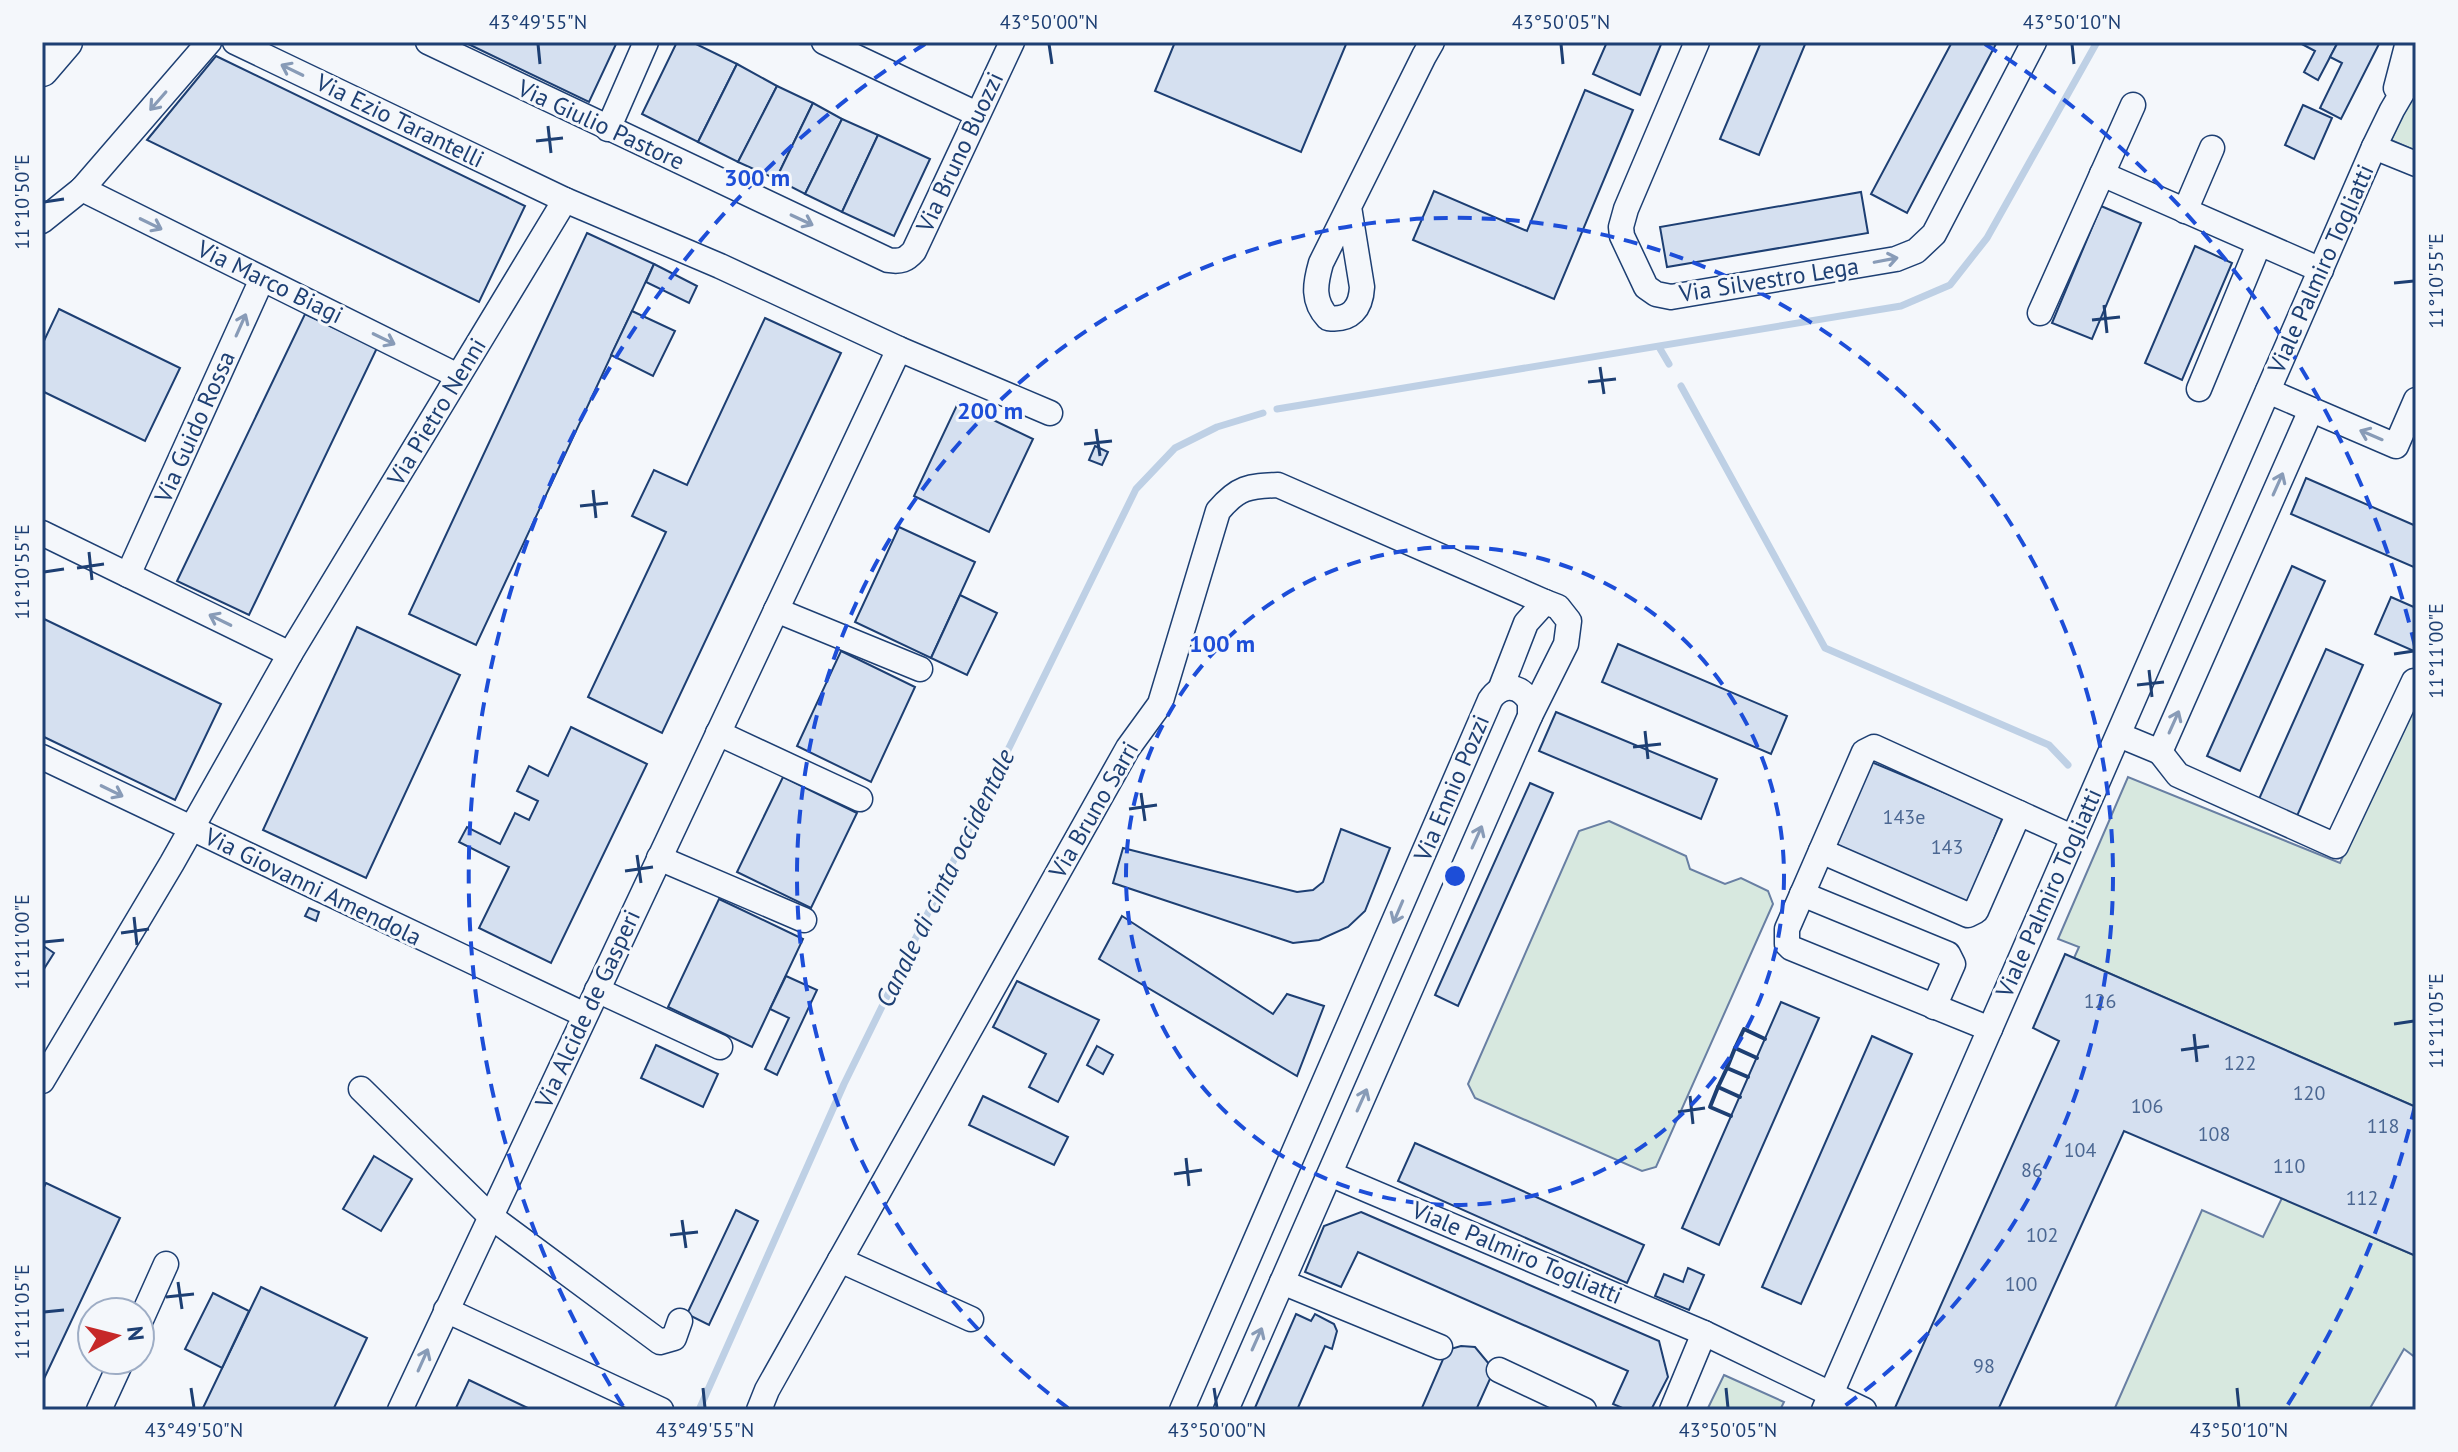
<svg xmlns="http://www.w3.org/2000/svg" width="2458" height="1452" font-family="'PT Sans',sans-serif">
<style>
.green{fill:#d7e8df;stroke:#687fa3;stroke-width:2}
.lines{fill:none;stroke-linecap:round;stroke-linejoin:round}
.stream{stroke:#bed0e5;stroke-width:7}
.building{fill:#d5e0f0;stroke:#1d3f73;stroke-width:2}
.minor-casing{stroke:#1d3f73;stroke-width:27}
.major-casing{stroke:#1d3f73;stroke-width:35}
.minor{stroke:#f4f7fb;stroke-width:24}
.major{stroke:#f4f7fb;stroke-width:32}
.wall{stroke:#1d3f73;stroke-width:4}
.oneway{stroke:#889bb7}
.ticks{fill:none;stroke:#1d3f73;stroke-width:3}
.ring{fill:none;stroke:#1d4ed8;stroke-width:4;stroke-dasharray:14 10}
.labels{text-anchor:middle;stroke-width:6;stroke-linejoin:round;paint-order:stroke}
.number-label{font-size:20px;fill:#4b6792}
.street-label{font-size:24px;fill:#1d3f73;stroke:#f4f7fb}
.water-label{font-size:26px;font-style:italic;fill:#1d3f73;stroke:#f4f7fb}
.centre{fill:#1d4ed8;stroke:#f4f7fb;stroke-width:4}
.ring-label{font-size:24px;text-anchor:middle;font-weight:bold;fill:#1d4ed8;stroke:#f4f7fb;stroke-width:6;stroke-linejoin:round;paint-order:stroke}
.neatline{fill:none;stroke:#1d3f73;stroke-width:3}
.ticks-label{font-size:20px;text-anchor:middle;fill:#1d3f73}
</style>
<rect width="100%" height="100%" fill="#f4f7fb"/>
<g class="green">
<path d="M2416 87V151L2391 140Z"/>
<path d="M2416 698V1107L2074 958 2079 947 2058 939 2128 777 2340 863Z"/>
<path d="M1609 821 1686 856 1690 869 1725 884 1741 878 1768 891 1773 904 1656 1167 1642 1171 1475 1098 1468 1084 1579 831Z"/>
<path d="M2282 1198 2416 1256V1358L2404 1349 2369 1410H2114L2202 1210 2263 1237Z"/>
<path d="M1724 1375 1784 1402 1780 1410H1707Z"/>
</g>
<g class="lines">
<g class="stream">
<path d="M1659 347 1669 364"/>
<path d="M1681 386 1825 648 2049 745 2068 765"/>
<path d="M1277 409 1901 306 1950 285 1987 238 2097 42"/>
<path d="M699 1410 844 1084 1136 489 1175 448 1217 427 1263 413"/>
</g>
</g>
<g class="building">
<path d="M464 42H617L589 102Z"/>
<path d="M677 42H692L737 64 698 142 642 114Z"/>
<path d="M1175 42H1347L1301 152 1155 91Z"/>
<path d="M1607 42H1662L1640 95 1593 74Z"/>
<path d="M1761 42H1806L1759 155 1720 139Z"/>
<path d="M1952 42H1997L1907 213 1871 194Z"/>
<path d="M2298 42H2338L2318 80 2304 72 2315 51Z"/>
<path d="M2338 42H2380L2341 119 2320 108 2342 63 2330 57Z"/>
<path d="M216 56 525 206 479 302 147 140Z"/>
<path d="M737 64 777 86 738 162 698 142Z"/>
<path d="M777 86 813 103 776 179 738 162Z"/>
<path d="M1585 90 1633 110 1554 299 1413 240 1434 191 1527 231Z"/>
<path d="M813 103 842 119 805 194 776 179Z"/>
<path d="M2303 105 2332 118 2314 159 2285 145Z"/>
<path d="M842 119 878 135 842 212 805 194Z"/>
<path d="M878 135 930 159 894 236 842 212Z"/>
<path d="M1861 192 1868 233 1667 267 1660 227Z"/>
<path d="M2101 206 2141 223 2092 339 2052 323Z"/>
<path d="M587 233 654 264 476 645 409 614Z"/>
<path d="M2195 246 2232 263 2182 380 2145 363Z"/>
<path d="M654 264 697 286 689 303 646 282Z"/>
<path d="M59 309 180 368 145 441 42 391V345Z"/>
<path d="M632 311 675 331 653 376 611 355Z"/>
<path d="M305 314 377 348 249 615 177 581Z"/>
<path d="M765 318 841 353 662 733 588 697 666 532 632 516 654 470 687 485Z"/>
<path d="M958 403 1033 439 989 532 914 496Z"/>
<path d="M1095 446 1108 452 1102 465 1089 460Z"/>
<path d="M2306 478 2416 526V568L2291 514Z"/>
<path d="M899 527 975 562 931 658 855 622Z"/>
<path d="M2292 566 2325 581 2240 771 2207 756Z"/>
<path d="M960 595 997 613 967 675 931 658Z"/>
<path d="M2391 597 2416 608V652L2375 634Z"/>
<path d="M42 618 221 704 175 800 42 736Z"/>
<path d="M357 627 460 675 366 878 263 830Z"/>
<path d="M1618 644 1787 716 1771 754 1602 682Z"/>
<path d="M2326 649 2363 665 2297 816 2259 799Z"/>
<path d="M841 651 915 687 871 782 797 746Z"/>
<path d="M1556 712 1717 779 1701 819 1539 751Z"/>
<path d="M571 727 647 764 551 963 479 928 509 867 459 842 467 827 500 844 515 813 529 820 538 801 517 791 529 766 548 776Z"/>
<path d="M1869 761 2003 817 1967 905 1833 850Z"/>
<path d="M783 777 857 813 811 908 737 872Z"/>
<path d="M1530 783 1553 793 1458 1006 1435 995Z"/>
<path d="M1341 829 1390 848 1365 911 1348 927 1319 940 1293 943 1113 883 1123 848 1297 892 1313 890 1323 882Z"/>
<path d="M719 899 803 939 752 1047 668 1007Z"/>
<path d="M309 908 319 912 316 921 305 916Z"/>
<path d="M1122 916 1273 1014 1287 994 1324 1006 1297 1076 1099 959Z"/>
<path d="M42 945 54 953 42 972Z"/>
<path d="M2065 954 2416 1107V1256L2124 1131 1998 1410H1894L2059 1041 2033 1028Z"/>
<path d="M786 976 817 990 777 1075 765 1069 789 1018 770 1009Z"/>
<path d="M1017 981 1099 1020 1058 1102 1029 1087 1046 1054 993 1027Z"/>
<path d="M1781 1002 1819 1018 1719 1245 1682 1228Z"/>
<path d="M1872 1036 1912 1054 1801 1304 1762 1287Z"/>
<path d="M656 1045 718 1074 703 1107 641 1078Z"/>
<path d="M1097 1046 1113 1055 1103 1074 1087 1065Z"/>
<path d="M983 1096 1068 1137 1054 1165 969 1125Z"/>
<path d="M1415 1143 1644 1245 1627 1283 1398 1181Z"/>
<path d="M374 1156 412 1179 381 1231 343 1209Z"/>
<path d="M46 1183 120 1218 42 1383V1191Z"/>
<path d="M736 1210 758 1221 709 1325 687 1314Z"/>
<path d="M1361 1212 1659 1341 1668 1377 1651 1410H1627L1613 1404 1628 1371 1358 1252 1341 1287 1305 1272 1324 1226Z"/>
<path d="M1688 1268 1704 1275 1689 1310 1655 1296 1664 1274 1683 1282Z"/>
<path d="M261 1287 367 1338 333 1410H202Z"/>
<path d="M213 1293 249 1311 222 1368 185 1349Z"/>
<path d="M1296 1314 1311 1321 1315 1314 1334 1324 1337 1331 1332 1349 1325 1346 1297 1410H1254Z"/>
<path d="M1461 1346 1475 1347 1494 1370 1476 1410H1421L1447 1350Z"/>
<path d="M469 1380 532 1410H455Z"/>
</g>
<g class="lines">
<g class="minor-casing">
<g id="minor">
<path d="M235 42 565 200 720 266 899 349 1050 413"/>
<path d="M428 42 888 260C901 262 906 260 914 251L1012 42"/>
<path d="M824 42 977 114"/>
<path d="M1697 42 1626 209 1621 227 1622 236 1646 287 1656 294 1671 297 1896 259 1916 251 1934 234 2034 42"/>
<path d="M2396 88 2408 42"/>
<path d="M608 129 646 42"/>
<path d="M2374 147 2416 164"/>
<path d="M2102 174 2321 270"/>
<path d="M82 189 458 376"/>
<path d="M1349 207 1362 287C1361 308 1351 321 1328 318 1312 301 1315 284 1321 263L1424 56 1432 42"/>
<path d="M2185 211 2212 148"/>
<path d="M42 221 82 189 209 42"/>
<path d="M2040 313 2133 105"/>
<path d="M2199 389 2259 244"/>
<path d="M2268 391 2396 446 2416 400"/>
<path d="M42 533 290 654"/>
<path d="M128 575 262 279"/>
<path d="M776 610 920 669"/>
<path d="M1500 690 1526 623 1545 602 1558 607 1569 621 1566 644 1530 716"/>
<path d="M718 733 860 799"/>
<path d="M2119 735 2160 752 2311 410"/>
<path d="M2160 752 2178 775 2336 846 2414 681 2416 682"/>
<path d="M42 757 585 1015"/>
<path d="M1821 851 1968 915 1976 911 2019 813"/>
<path d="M659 858 804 920"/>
<path d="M1802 894 1948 954 1953 964 1934 1007"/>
<path d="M597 990 720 1047"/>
<path d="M1990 1029 1791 948 1787 944V929L1864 752 1874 747 2074 838"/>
<path d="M42 1081 172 863 290 654 565 200"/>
<path d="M361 1089 490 1216 660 1342 674 1338 680 1321"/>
<path d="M1330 1174 1704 1333 1864 1410"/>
<path d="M840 1260 971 1319"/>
<path d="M1282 1282 1440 1347"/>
<path d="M446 1310 661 1410"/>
<path d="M140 1322 166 1264"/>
<path d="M1499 1370 1584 1410"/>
<path d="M99 1410 122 1360"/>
<path d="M400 1410 899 349"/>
<path d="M759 1410 767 1390 1128 748 1160 704 1218 511C1238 487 1249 486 1278 485L1545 602"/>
<path d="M1182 1410 1490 700C1501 683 1520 684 1530 702V716L1226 1410"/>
<path d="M1672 1410 1704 1333"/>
<path d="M1824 1410 2374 147 2392 110 2416 69"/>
</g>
</g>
<g class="major-casing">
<path id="major" d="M42 70 66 42"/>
</g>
<use href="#minor" class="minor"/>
<use href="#major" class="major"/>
<g class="wall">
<path d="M1735 1048 1727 1068 1748 1077"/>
<path d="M1757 1058 1735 1048 1744 1029 1765 1039"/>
<path d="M1727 1068 1718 1087 1740 1097"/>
<path d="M1718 1087 1710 1107 1731 1116"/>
</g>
</g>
<defs><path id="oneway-shaft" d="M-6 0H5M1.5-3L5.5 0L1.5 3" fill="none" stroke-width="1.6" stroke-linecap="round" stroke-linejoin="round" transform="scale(2)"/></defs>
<g class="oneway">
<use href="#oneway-shaft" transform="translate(292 70) rotate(-154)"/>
<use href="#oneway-shaft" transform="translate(158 101) rotate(131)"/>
<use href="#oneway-shaft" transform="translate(802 220) rotate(25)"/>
<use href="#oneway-shaft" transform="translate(151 224) rotate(26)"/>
<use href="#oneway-shaft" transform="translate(1886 260) rotate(-11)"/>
<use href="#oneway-shaft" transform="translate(241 325) rotate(-66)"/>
<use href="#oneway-shaft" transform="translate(384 339) rotate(26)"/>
<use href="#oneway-shaft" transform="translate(2371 435) rotate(-157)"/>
<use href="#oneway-shaft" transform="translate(2278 484) rotate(-66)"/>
<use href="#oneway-shaft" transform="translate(220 620) rotate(-154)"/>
<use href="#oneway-shaft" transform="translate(2174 722) rotate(-66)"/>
<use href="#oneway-shaft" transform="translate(112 791) rotate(26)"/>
<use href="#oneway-shaft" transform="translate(1477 837) rotate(-66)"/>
<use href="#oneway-shaft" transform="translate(1398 912) rotate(113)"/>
<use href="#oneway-shaft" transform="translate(1362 1100) rotate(-66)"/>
<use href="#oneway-shaft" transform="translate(1257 1339) rotate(-66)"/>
<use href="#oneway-shaft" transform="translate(423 1360) rotate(-66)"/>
</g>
<path class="ticks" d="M538 44 540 64M1049 44 1052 64M1561 44 1563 64M2072 44 2074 64M548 126 551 153M536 141 563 138M44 202 64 199M2394 283 2414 281M2104 305 2107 333M2092 320 2120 317M1600 367 1604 394M1588 382 1616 379M1096 429 1100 456M1084 444 1112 441M593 490 596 518M580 506 608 503M89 552 92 580M77 568 104 564M44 572 64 569M2394 654 2414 651M2149 670 2152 697M2137 685 2164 682M1645 731 1648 759M1633 747 1661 744M1141 793 1145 821M1129 809 1157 805M637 855 641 883M625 871 653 867M134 917 137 945M121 933 149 929M44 942 64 940M2394 1024 2414 1021M2194 1034 2197 1062M2181 1050 2209 1046M1690 1096 1693 1124M1678 1112 1705 1108M1186 1158 1189 1186M1174 1174 1202 1170M682 1220 686 1248M670 1235 698 1232M178 1282 182 1309M166 1297 194 1294M44 1312 64 1310M191 1388 194 1408M703 1388 705 1408M1214 1388 1217 1408M1726 1388 1728 1408M2237 1388 2239 1408"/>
<g class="ring">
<circle cx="1455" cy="876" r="329"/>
<path d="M1068 1408A658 658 0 1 1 1842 1408"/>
<path d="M2415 1106A987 987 0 0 1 2287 1406M623 1406A987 987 0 0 1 925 44M1985 44A987 987 0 0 1 2415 646"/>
</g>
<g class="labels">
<g class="number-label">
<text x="1904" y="824">143e</text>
<text x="1947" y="854">143</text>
<text x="2100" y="1008">126</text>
<text x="2240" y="1070">122</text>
<text x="2309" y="1100">120</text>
<text x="2147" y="1113">106</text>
<text x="2383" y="1133">118</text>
<text x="2214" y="1141">108</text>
<text x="2080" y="1157">104</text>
<text x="2289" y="1173">110</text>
<text x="2032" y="1177">86</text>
<text x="2362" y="1205">112</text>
<text x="2042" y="1242">102</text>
<text x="2021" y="1291">100</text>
<text x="1984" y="1373">98</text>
</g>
<g class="street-label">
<text transform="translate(400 121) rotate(26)" y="8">Via Ezio Tarantelli</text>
<text transform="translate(601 125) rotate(25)" y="8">Via Giulio Pastore</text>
<text transform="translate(960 152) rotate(-65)" y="8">Via Bruno Buozzi</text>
<text transform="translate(2321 269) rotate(-66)" y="8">Viale Palmiro Togliatti</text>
<text transform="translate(1769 280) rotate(-9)" y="8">Via Silvestro Lega</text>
<text transform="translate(270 282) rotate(26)" y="8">Via Marco Biagi</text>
<text transform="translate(437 412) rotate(-59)" y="8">Via Pietro Nenni</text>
<text transform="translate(195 427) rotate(-66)" y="8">Via Guido Rossa</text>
<text transform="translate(1452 788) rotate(-67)" y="8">Via Ennio Pozzi</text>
<text transform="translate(1094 810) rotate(-60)" y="8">Via Bruno Sarri</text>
<text transform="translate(313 887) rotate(26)" y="8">Via Giovanni Amendola</text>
<text transform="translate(2049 893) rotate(-66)" y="8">Viale Palmiro Togliatti</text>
<text transform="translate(588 1009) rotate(-65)" y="8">Via Alcide de Gasperi</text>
<text transform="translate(1517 1253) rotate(23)" y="8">Viale Palmiro Togliatti</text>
</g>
<g class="water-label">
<text transform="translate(945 878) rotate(-64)" y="9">Canale di cinta occidentale</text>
</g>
</g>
<circle cx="1455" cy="876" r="12" class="centre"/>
<g class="ring-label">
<text x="757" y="186">300 m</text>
<text x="990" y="419">200 m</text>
<text x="1222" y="652">100 m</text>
</g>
<rect width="2458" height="1452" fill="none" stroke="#f4f7fb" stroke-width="88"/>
<g transform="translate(116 1336) rotate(83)"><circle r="38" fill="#f4f7fb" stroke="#9eadc5" stroke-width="2"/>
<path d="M0-6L14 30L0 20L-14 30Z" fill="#c62828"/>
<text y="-12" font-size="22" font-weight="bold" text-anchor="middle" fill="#1d3f73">N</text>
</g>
<rect x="44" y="44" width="2370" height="1364" class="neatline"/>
<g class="ticks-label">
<text x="538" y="29">43°49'55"N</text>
<text x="1049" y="29">43°50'00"N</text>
<text x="1561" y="29">43°50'05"N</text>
<text x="2072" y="29">43°50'10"N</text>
<text transform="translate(22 202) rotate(-90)" y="7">11°10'50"E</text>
<text transform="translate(2436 281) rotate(-90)" y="7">11°10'55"E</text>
<text transform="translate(22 572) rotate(-90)" y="7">11°10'55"E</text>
<text transform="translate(2436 651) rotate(-90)" y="7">11°11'00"E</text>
<text transform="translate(22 942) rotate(-90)" y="7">11°11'00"E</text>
<text transform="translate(2436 1021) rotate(-90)" y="7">11°11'05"E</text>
<text transform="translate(22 1312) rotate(-90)" y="7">11°11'05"E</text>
<text x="194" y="1437">43°49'50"N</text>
<text x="705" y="1437">43°49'55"N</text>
<text x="1217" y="1437">43°50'00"N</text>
<text x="1728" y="1437">43°50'05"N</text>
<text x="2239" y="1437">43°50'10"N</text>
</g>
</svg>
